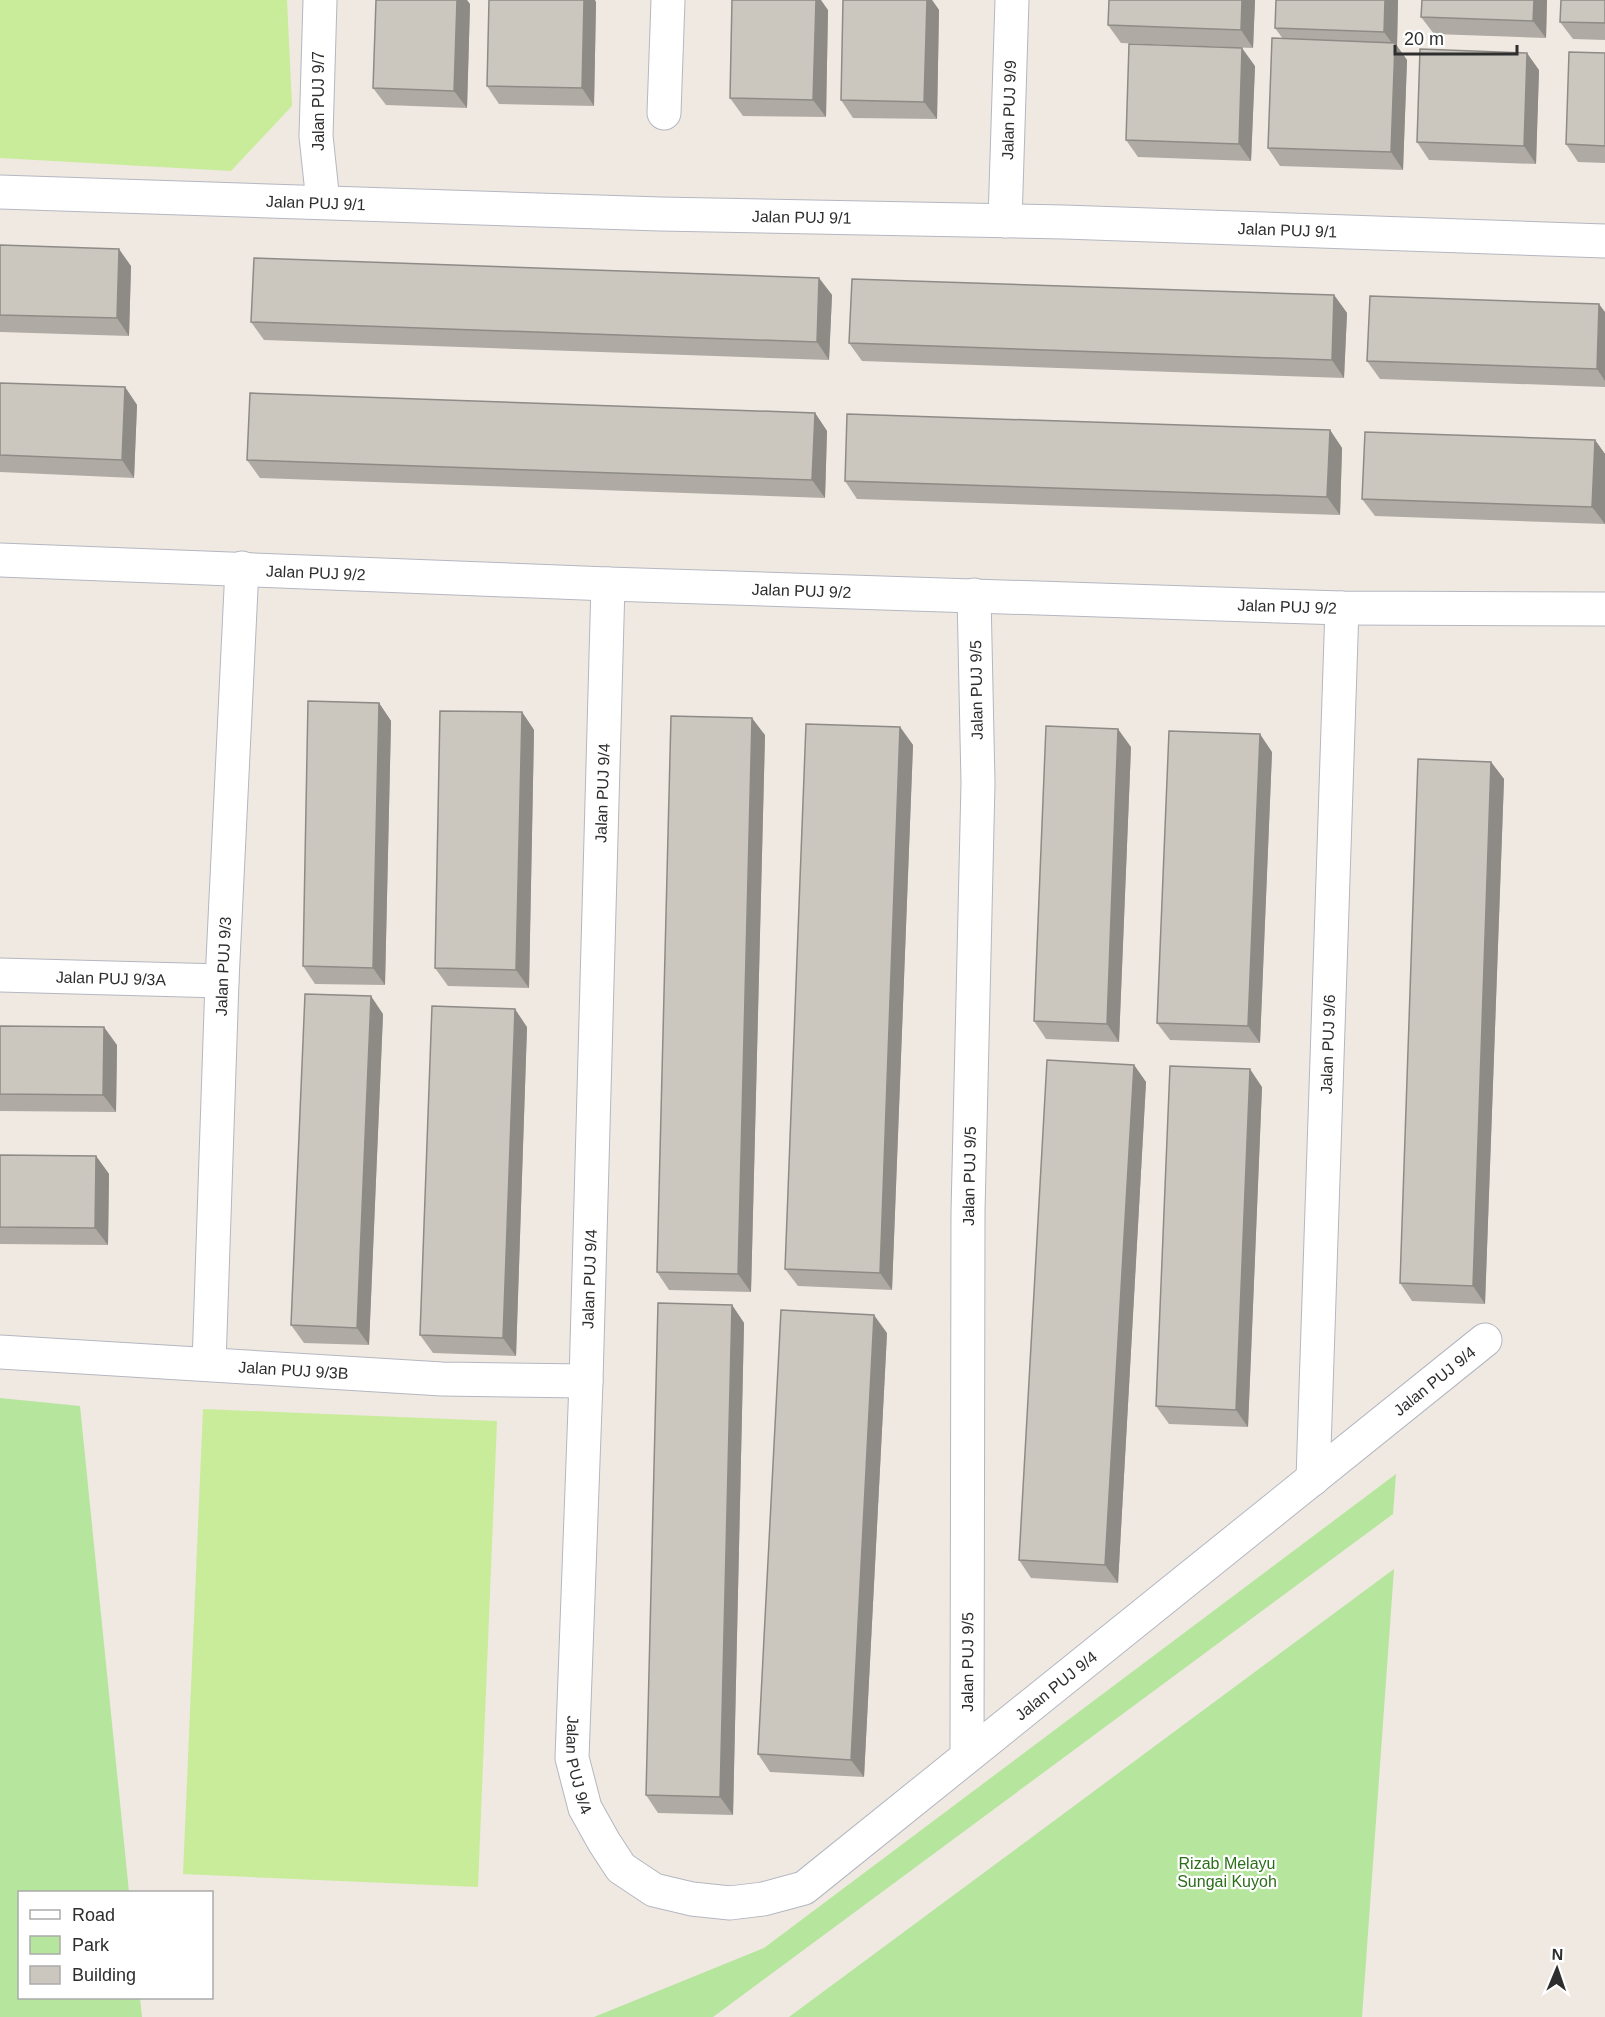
<svg xmlns="http://www.w3.org/2000/svg" width="1605" height="2017" font-family="Arial,sans-serif">
<style>
.green{fill:#b6e59e}
.pitch{fill:#c9ec9a}
.lines{fill:none;stroke-linecap:round;stroke-linejoin:round}
.minor-casing{stroke:#b4b7c1;stroke-width:35}
.minor{stroke:#fff;stroke-width:33}
.wall{fill:#afaba4}
.shaded-wall{fill:#8e8b86}
.building{fill:#cbc7bf;stroke:#8e8b86;stroke-width:1.5}
.labels{text-anchor:middle;stroke-width:4.5;stroke-linejoin:round;paint-order:stroke}
.street-label{font-size:16px;fill:#2e2e2e;stroke:#fff}
.park-label{font-size:16px;fill:#2c6e1b;stroke:#fff}
</style>
<rect width="100%" height="100%" fill="#efe9e1"/>
<g class="green">
<path d="M0 1398 80 1406 129 1892H20V1998H140L142 2017H0Z"/>
<path d="M1396 1474 1393 1514 713 2017H594L764 1948Z"/>
<path d="M1394 1569 1362 2017H789Z"/>
</g>
<g class="pitch">
<path d="M0 0H287L292 106 231 171 0 158Z"/>
<path d="M203 1409 497 1421 478 1887 183 1874Z"/>
</g>
<g class="lines">
<g class="minor-casing">
<g id="minor">
<path d="M320 0 316 136 323 202"/>
<path d="M664 113 668 0"/>
<path id="s1" d="M0 192 660 214 1064 222 1605 241"/>
<path id="s2" d="M1005 221 1012 0"/>
<path id="s3" d="M0 560 608 584 1342 608 1605 609"/>
<path id="s4" d="M608 584 586 1381 572 1758 585 1808 604 1842 621 1868 654 1890 692 1899 730 1903 763 1899 804 1888 1485 1340"/>
<path id="s5" d="M0 975 222 981"/>
<path id="s6" d="M0 1352 442 1379 586 1381"/>
<path id="s7" d="M209 1364 222 981 242 568"/>
<path id="s8" d="M1313 1479 1342 608"/>
<path id="s9" d="M967 1756 968 1212 978 783 974 595"/>
</g>
</g>
<use href="#minor" class="minor"/>
</g>
<g class="wall">
<path d="M843 0H932L939 10 937 119 853 118 841 100Z"/>
<path d="M1255 0 1253 48 1121 43 1108 25Z"/>
<path d="M1398 0 1397 46 1407 60 1403 170 1280 166 1268 148 1283 39 1275 28Z"/>
<path d="M1547 0 1546 38 1434 34 1421 17Z"/>
<path d="M1605 0V40L1573 39 1560 22Z"/>
<path d="M596 2 594 106 499 104 487 86Z"/>
<path d="M470 4 467 108 386 105 373 88Z"/>
<path d="M828 10 826 117 743 116 730 98Z"/>
<path d="M1605 53V163L1578 162 1566 144Z"/>
<path d="M1255 66 1251 161 1138 157 1126 140Z"/>
<path d="M1539 70 1536 164 1429 160 1417 142Z"/>
<path d="M0 245 131 266 129 336 0 332Z"/>
<path d="M819 278 832 295 829 360 264 340 251 322Z"/>
<path d="M1334 295 1347 313 1344 378 862 361 849 343Z"/>
<path d="M1605 312V387L1380 379 1367 361Z"/>
<path d="M0 383 125 387 137 405 134 478 0 472Z"/>
<path d="M815 413 827 431 825 498 260 478 247 460Z"/>
<path d="M1330 430 1342 448 1340 515 857 499 845 481Z"/>
<path d="M1595 440 1605 454V524L1375 516 1362 499Z"/>
<path d="M379 703 391 721 385 985 315 984 303 966Z"/>
<path d="M522 712 534 730 529 988 448 986 435 968Z"/>
<path d="M900 727 913 745 892 1290 798 1286 785 1269Z"/>
<path d="M765 735 751 1292 669 1290 657 1272Z"/>
<path d="M1131 747 1119 1042 1046 1039 1034 1021Z"/>
<path d="M1272 752 1260 1043 1170 1040 1157 1023Z"/>
<path d="M1491 762 1504 779 1485 1304 1412 1301 1400 1283Z"/>
<path d="M383 1014 369 1345 304 1343 291 1325Z"/>
<path d="M0 1026 117 1045 116 1112 0 1111Z"/>
<path d="M527 1027 516 1356 433 1353 420 1335Z"/>
<path d="M1134 1065 1146 1082 1118 1583 1031 1578 1019 1560Z"/>
<path d="M1262 1087 1248 1427 1169 1424 1156 1406Z"/>
<path d="M0 1155 96 1156 109 1174 108 1245 0 1244Z"/>
<path d="M732 1305 744 1323 733 1815 658 1813 646 1795Z"/>
<path d="M887 1333 864 1777 770 1772 758 1754Z"/>
</g>
<g class="shaded-wall">
<path d="M457 0H467L470 4 467 108 454 91Z"/>
<path d="M584 0H595L596 2 594 106 582 88Z"/>
<path d="M816 0H821L828 10 826 117 813 100Z"/>
<path d="M927 0H932L939 10 937 119 924 102Z"/>
<path d="M1242 0H1255L1253 48 1241 30Z"/>
<path d="M1385 0H1398L1397 46 1407 60 1403 170 1391 152 1394 46 1384 32Z"/>
<path d="M1534 0H1547L1546 38 1533 21Z"/>
<path d="M1242 48 1255 66 1251 161 1239 144Z"/>
<path d="M1527 53 1539 70 1536 164 1524 146Z"/>
<path d="M119 249 131 266 129 336 117 318Z"/>
<path d="M819 278 832 295 829 360 817 342Z"/>
<path d="M1334 295 1347 313 1344 378 1332 360Z"/>
<path d="M1599 304 1605 312V381L1597 369Z"/>
<path d="M125 387 137 405 134 478 122 460Z"/>
<path d="M815 413 827 431 825 498 812 480Z"/>
<path d="M1330 430 1342 448 1340 515 1327 497Z"/>
<path d="M1595 440 1605 454V524L1592 507Z"/>
<path d="M379 703 391 721 385 985 373 968Z"/>
<path d="M522 712 534 730 529 988 516 970Z"/>
<path d="M752 718 765 735 751 1292 738 1274Z"/>
<path d="M900 727 913 745 892 1290 880 1273Z"/>
<path d="M1118 729 1131 747 1119 1042 1107 1024Z"/>
<path d="M1260 734 1272 752 1260 1043 1248 1026Z"/>
<path d="M1491 762 1504 779 1485 1304 1473 1286Z"/>
<path d="M371 996 383 1014 369 1345 357 1328Z"/>
<path d="M515 1009 527 1027 516 1356 503 1338Z"/>
<path d="M104 1027 117 1045 116 1112 103 1095Z"/>
<path d="M1134 1065 1146 1082 1118 1583 1105 1565Z"/>
<path d="M1250 1069 1262 1087 1248 1427 1236 1410Z"/>
<path d="M96 1156 109 1174 108 1245 95 1228Z"/>
<path d="M732 1305 744 1323 733 1815 720 1797Z"/>
<path d="M874 1315 887 1333 864 1777 851 1760Z"/>
</g>
<g class="building">
<path d="M376 0H457L454 91 373 88Z"/>
<path d="M489 0H584L582 88 487 86Z"/>
<path d="M732 0H816L813 100 730 98Z"/>
<path d="M843 0H927L924 102 841 100Z"/>
<path d="M1109 0H1242L1241 30 1108 25Z"/>
<path d="M1276 0H1385L1384 32 1275 28Z"/>
<path d="M1422 0H1534L1533 21 1421 17Z"/>
<path d="M1561 0H1605V23L1560 22Z"/>
<path d="M1272 38 1395 43 1391 152 1268 148Z"/>
<path d="M1129 44 1242 48 1239 144 1126 140Z"/>
<path d="M1420 49 1527 53 1524 146 1417 142Z"/>
<path d="M1569 52 1605 53V146L1566 144Z"/>
<path d="M0 245 119 249 117 318 0 315Z"/>
<path d="M254 258 819 278 817 342 251 322Z"/>
<path d="M852 279 1334 295 1332 360 849 343Z"/>
<path d="M1370 296 1599 304 1597 369 1367 361Z"/>
<path d="M0 383 125 387 122 460 0 455Z"/>
<path d="M250 393 815 413 812 480 247 460Z"/>
<path d="M847 414 1330 430 1327 497 845 481Z"/>
<path d="M1365 432 1595 440 1592 507 1362 499Z"/>
<path d="M308 701 379 703 373 968 303 966Z"/>
<path d="M440 711 522 712 516 970 435 968Z"/>
<path d="M671 716 752 718 738 1274 657 1272Z"/>
<path d="M806 724 900 727 880 1273 785 1269Z"/>
<path d="M1046 726 1118 729 1107 1024 1034 1021Z"/>
<path d="M1169 731 1260 734 1248 1026 1157 1023Z"/>
<path d="M1418 759 1491 762 1473 1286 1400 1283Z"/>
<path d="M305 994 371 996 357 1328 291 1325Z"/>
<path d="M432 1006 515 1009 503 1338 420 1335Z"/>
<path d="M0 1026 104 1027 103 1095 0 1094Z"/>
<path d="M1047 1060 1134 1065 1105 1565 1019 1560Z"/>
<path d="M1170 1066 1250 1069 1236 1410 1156 1406Z"/>
<path d="M0 1155 96 1156 95 1228 0 1227Z"/>
<path d="M658 1303 732 1305 720 1797 646 1795Z"/>
<path d="M781 1310 874 1315 851 1760 758 1754Z"/>
</g>
<g class="labels">
<g class="street-label">
<text transform="translate(318 101) rotate(-90)" y="6">Jalan PUJ 9/7</text>
<text dy="6" stroke="none"><textPath href="#s2" startOffset="111">Jalan PUJ 9/9</textPath></text>
<text dy="6" stroke="none"><textPath href="#s1" startOffset="316">Jalan PUJ 9/1</textPath></text>
<text dy="6" stroke="none"><textPath href="#s1" startOffset="802">Jalan PUJ 9/1</textPath></text>
<text dy="6" stroke="none"><textPath href="#s1" startOffset="1288">Jalan PUJ 9/1</textPath></text>
<text dy="6" stroke="none"><textPath href="#s3" startOffset="316">Jalan PUJ 9/2</textPath></text>
<text dy="6" stroke="none"><textPath href="#s3" startOffset="802">Jalan PUJ 9/2</textPath></text>
<text dy="6" stroke="none"><textPath href="#s3" startOffset="1288">Jalan PUJ 9/2</textPath></text>
<text transform="translate(976 690) rotate(-91)" y="6">Jalan PUJ 9/5</text>
<text transform="translate(602 793) rotate(-88)" y="6">Jalan PUJ 9/4</text>
<text dy="6" stroke="none"><textPath href="#s7" startOffset="398">Jalan PUJ 9/3</textPath></text>
<text dy="6" stroke="none"><textPath href="#s5" startOffset="111">Jalan PUJ 9/3A</textPath></text>
<text dy="6" stroke="none"><textPath href="#s8" startOffset="435">Jalan PUJ 9/6</textPath></text>
<text dy="6" stroke="none"><textPath href="#s9" startOffset="580">Jalan PUJ 9/5</textPath></text>
<text transform="translate(589 1279) rotate(-88)" y="6">Jalan PUJ 9/4</text>
<text dy="6" stroke="none"><textPath href="#s6" startOffset="294">Jalan PUJ 9/3B</textPath></text>
<text dy="6" stroke="none"><textPath href="#s4" startOffset="2298">Jalan PUJ 9/4</textPath></text>
<text dy="6" stroke="none"><textPath href="#s9" startOffset="94">Jalan PUJ 9/5</textPath></text>
<text dy="6" stroke="none"><textPath href="#s4" startOffset="1812">Jalan PUJ 9/4</textPath></text>
<text dy="6" stroke="none"><textPath href="#s4" startOffset="1182">Jalan PUJ 9/4</textPath></text>
</g>
<g class="park-label">
<text x="1227" y="1869">Rizab Melayu<tspan x="1227" dy="18">Sungai Kuyoh</tspan></text>
</g>
</g>
<rect x="18" y="1891" width="195" height="108" fill="#ffffff" stroke="#ababab" stroke-width="1.5"/>
<rect x="30" y="1910" width="30" height="9" fill="#ffffff" stroke="#ababab" stroke-width="1.5"/>
<text x="72" y="1921" font-size="18" fill="#2e2e2e">Road</text>
<rect x="30" y="1936" width="30" height="18" fill="#b6e59e" stroke="#ababab" stroke-width="1.5"/>
<text x="72" y="1951" font-size="18" fill="#2e2e2e">Park</text>
<rect x="30" y="1966" width="30" height="18" fill="#cbc7bf" stroke="#ababab" stroke-width="1.5"/>
<text x="72" y="1981" font-size="18" fill="#2e2e2e">Building</text>
<g transform="translate(1557 1969) rotate(2)" stroke="#ffffff" stroke-width="4.5" paint-order="stroke">
<path d="M0-4.5L10 22L0 15L-10 22Z" fill="#2e2e2e"/>
<text y="-9" font-size="16" font-weight="bold" text-anchor="middle" fill="#2e2e2e">N</text>
</g>
<path d="M1395 45v9h122v-9" fill="none" stroke="#2e2e2e" stroke-width="3"/>
<text x="1404" y="45" font-size="18" fill="#2e2e2e" stroke="#ffffff" stroke-width="4.5" paint-order="stroke">20 m</text>
</svg>
